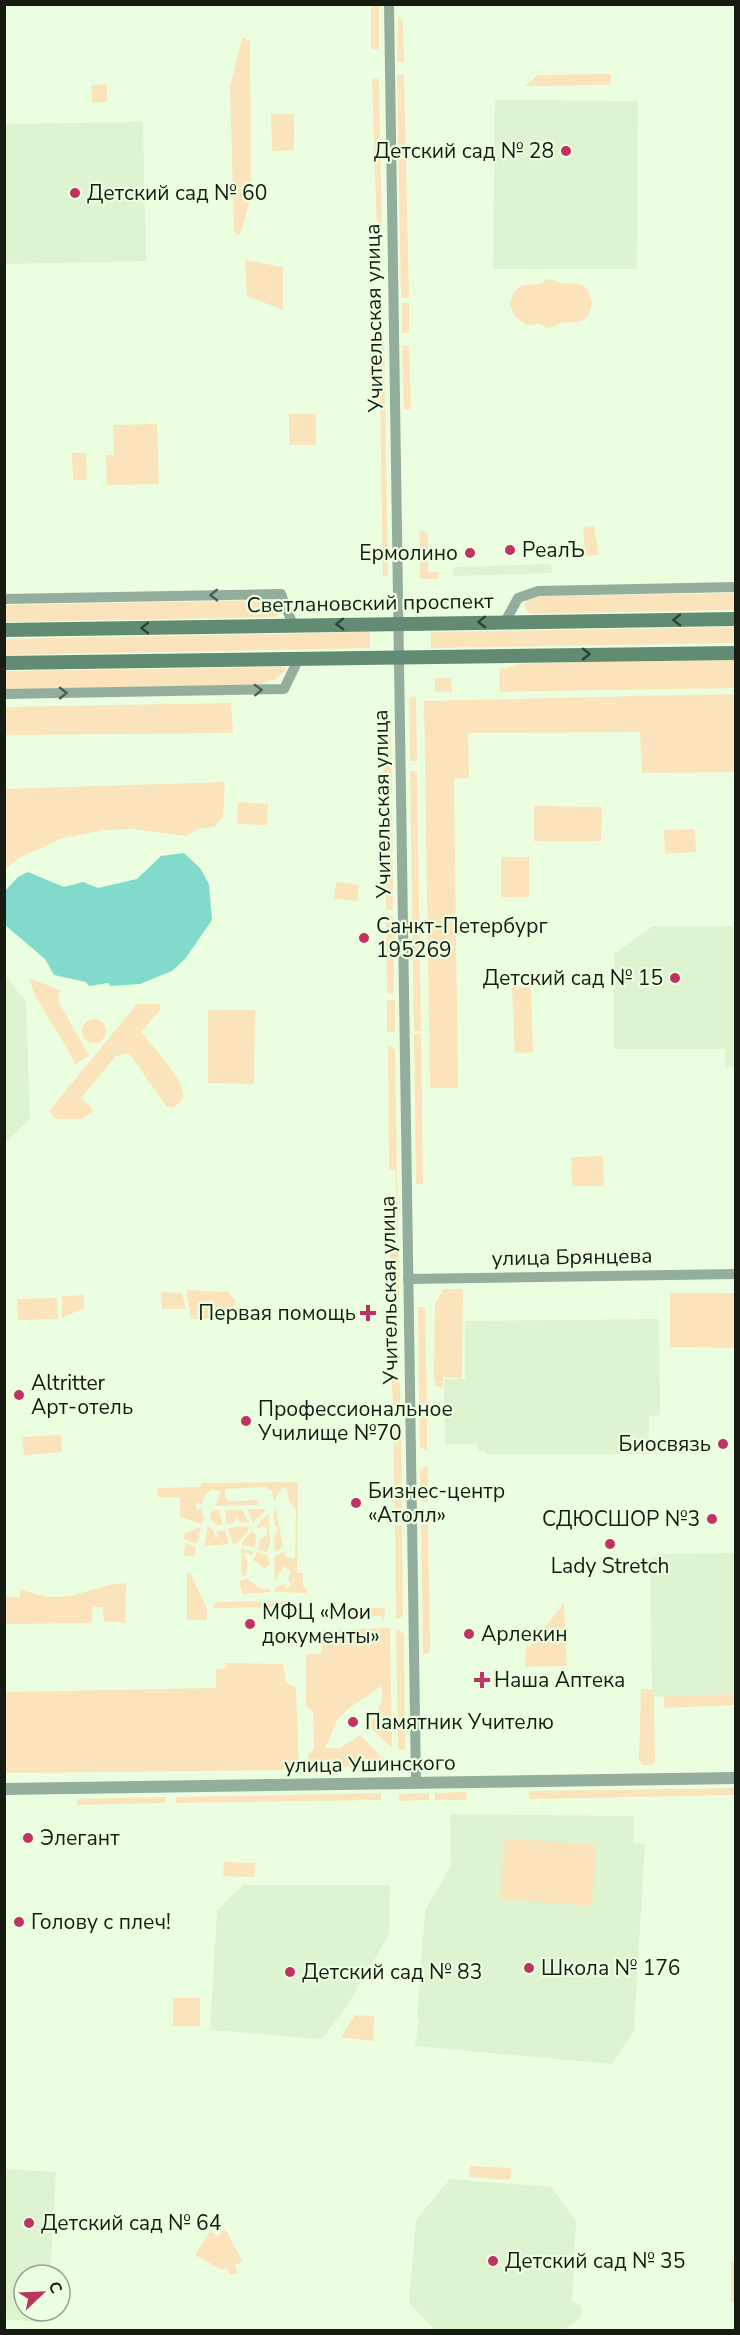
<svg xmlns="http://www.w3.org/2000/svg" width="740" height="2335" font-family="'Nunito Sans',sans-serif">
<style>
.built{fill:#def3cf}
.green{fill:#fbe4bb}
.water{fill:#81dacc}
.lines{fill:none;stroke-linecap:round;stroke-linejoin:round}
.minor{stroke:#93ae9d;stroke-width:10}
.tertiary{stroke:#93ae9d;stroke-width:12}
.secondary{stroke:#618b72;stroke-width:14}
.oneway{stroke:#4e5e51}
.oneway2{stroke:#304334}
.poi-dot{fill:#c03262;stroke:#ecfee0;stroke-width:2}
.labels{text-anchor:middle;stroke-width:4.5;stroke-linejoin:round;paint-order:stroke}
.poi-label{font-size:21px;fill:#161c12;stroke:#ecfee0;text-anchor:start}
.street-label{font-size:21px;fill:#161c12;stroke:#ecfee0}
</style>
<rect width="100%" height="100%" fill="#ecfee0"/>
<g class="built">
<path d="M495 100 638 101 637 269H493Z"/>
<path d="M143 122 146 261 5 264V124Z"/>
<path d="M551 564 552 573 453 576V567Z"/>
<path d="M653 926H735V1067H725V1049H614V954Z"/>
<path d="M5 975 26 1002 30 1119 5 1143Z"/>
<path d="M659 1319 660 1415 649 1416V1454H485V1451H479L476 1444H445L444 1379H465V1321Z"/>
<path d="M735 1553V1694L652 1697 650 1558 662 1554Z"/>
<path d="M450 1814 634 1816 633 1843 645 1844 634 2031 612 2064 415 2046 419 2020 417 2018 425 1911 451 1865Z"/>
<path d="M243 1885H390L389 1935 345 2009 322 2039 210 2030 217 1910Z"/>
<path d="M4 2169 56 2172 50 2275H24V2311H43L40 2322 5 2319Z"/>
<path d="M450 2179 551 2187 576 2221 572 2301 582 2306 581 2318 564 2330H435L409 2303 416 2220Z"/>
</g>
<g class="green">
<rect x="371" y="5" width="8" height="44"/>
<path d="M398 15 403 24 404 62H397Z"/>
<path d="M242 38 250 41 251 197 241 233 237 236 234 231 230 86Z"/>
<path d="M611 74 610 85 525 86 538 75Z"/>
<path d="M397 75H404L409 298H401Z"/>
<path d="M372 79H379L382 231H377Z"/>
<path d="M107 84V102L92 103 91 85Z"/>
<path d="M271 114H294V150L272 151Z"/>
<path d="M245 260 283 267V310L247 296Z"/>
<path d="M548 279C554 279 557 283 562 283 578 285 588 279 592 303 588 327 578 320 562 323 558 324 554 327 548 328L539 324 527 325 515 317 510 304 513 293 522 285 540 284Z"/>
<rect x="402" y="303" width="7" height="30"/>
<path d="M379 340H384L388 576H383Z"/>
<path d="M402 346H409L411 409H404Z"/>
<rect x="289" y="414" width="27" height="31"/>
<path d="M157 424 159 484 107 485 106 455H114L113 425Z"/>
<path d="M72 453H86L87 480H73Z"/>
<path d="M594 526 599 555 585 556 583 527Z"/>
<path d="M419 531H425L428 536V572L447 573 438 574V579H420Z"/>
<path d="M735 593V610L529 614 524 607 527 600 539 596Z"/>
<path d="M269 600 279 609 277 617 5 622V605Z"/>
<path d="M735 627V643L431 648V632Z"/>
<path d="M370 632V648L5 655V639Z"/>
<path d="M735 660V688L500 692 499 669 527 663Z"/>
<path d="M283 667 286 670 276 679 258 685 5 689 4 671Z"/>
<path d="M435 678H451L452 692H435Z"/>
<path d="M735 694V772L642 773 640 732 468 733 469 778 454 779 458 1088H430L424 701Z"/>
<path d="M416 697 417 761H410L409 698Z"/>
<path d="M231 703 233 733 5 735V707Z"/>
<path d="M383 736H391L392 794 384 795Z"/>
<path d="M410 771H417L421 1031H414Z"/>
<path d="M225 782 223 817 214 827 198 829 186 836 134 829 105 830 63 838 19 858 5 869V789Z"/>
<path d="M238 802 268 804 267 825 237 824Z"/>
<path d="M384 806H392L393 852H385Z"/>
<path d="M534 806 602 807 601 841H534Z"/>
<path d="M695 829 696 852 665 854 664 830Z"/>
<rect x="501" y="857" width="28" height="40"/>
<path d="M385 859H393V910H386Z"/>
<path d="M336 882 359 885 357 901 334 899Z"/>
<path d="M386 916H393L394 993H387Z"/>
<path d="M29 978 60 990 58 1001 89 1055 76 1064 34 994Z"/>
<path d="M531 986 533 1052 515 1053 512 987Z"/>
<rect x="387" y="1000" width="8" height="32"/>
<path d="M137 1004H159L161 1009 141 1032C150 1043 188 1084 183 1097 182 1101 176 1105 173 1108L166 1106 129 1053 116 1056 81 1098 91 1107 93 1112 82 1119H56L49 1111Z"/>
<path d="M208 1010H255L254 1084 208 1083Z"/>
<circle cx="94" cy="1031" r="12"/>
<path d="M414 1034H421L423 1184H416Z"/>
<path d="M388 1045 395 1050 398 1238H390V1219L396 1218V1170L389 1169Z"/>
<path d="M603 1156 604 1186H572L571 1157Z"/>
<path d="M390 1245H398L399 1297H391Z"/>
<path d="M444 1289H463L462 1378 443 1377V1388L436 1386 434 1376 435 1304Z"/>
<path d="M186 1290 228 1292 237 1302 220 1319H191Z"/>
<path d="M161 1292 182 1293 186 1309H162Z"/>
<path d="M670 1293H735V1348L670 1347Z"/>
<path d="M84 1295V1308L62 1318V1296Z"/>
<path d="M57 1298 58 1319 18 1320 17 1299Z"/>
<path d="M418 1307H425L427 1405H419Z"/>
<path d="M392 1380H400L401 1415H393Z"/>
<path d="M419 1415H427V1451L420 1447Z"/>
<path d="M393 1424H401L402 1522H395Z"/>
<path d="M61 1435 62 1452 24 1455 22 1437Z"/>
<path d="M428 1465V1503L420 1499V1470Z"/>
<path d="M298 1482 297 1573H303V1587L307 1588V1593L275 1592V1588L284 1584 286 1589 291 1585 288 1580 290 1571 284 1566 275 1581 274 1556 284 1552 285 1556 295 1559 296 1509 289 1502 287 1488 283 1487 274 1501 272 1491 266 1487 225 1489V1496L229 1501H247L254 1499 259 1502 258 1505 215 1506 221 1492 212 1489 204 1496 202 1505 197 1502 195 1505 198 1510 201 1507 204 1520 201 1524 180 1517V1497H158L157 1488 201 1487 202 1483Z"/>
<path d="M247 1509H265V1511L253 1523Z"/>
<path d="M276 1509 283 1547 275 1552 274 1536 278 1528 274 1524V1510Z"/>
<path d="M212 1510H219L223 1525H217L210 1519Z"/>
<path d="M225 1510H242L249 1523 240 1522 237 1517 235 1522 227 1525Z"/>
<path d="M421 1512H428L430 1651 423 1655Z"/>
<path d="M269 1513 270 1544 267 1552 258 1550 260 1540 267 1534V1528L262 1526 259 1529 256 1526Z"/>
<path d="M402 1525 403 1616 396 1620 395 1526Z"/>
<path d="M208 1526 214 1531 215 1538 219 1536 216 1532 225 1530 229 1544 204 1546Z"/>
<path d="M244 1526 250 1528 238 1543 233 1544 228 1528Z"/>
<path d="M201 1527 197 1544 184 1539 185 1533Z"/>
<path d="M252 1530 256 1535 255 1548 241 1545Z"/>
<path d="M185 1543 196 1547 195 1556H184Z"/>
<path d="M241 1548 254 1552 251 1556 248 1553 243 1554 248 1562 246 1575 242 1577Z"/>
<path d="M257 1552 267 1555 270 1565 262 1569 261 1565 253 1560Z"/>
<path d="M187 1573H190L207 1608V1620H187Z"/>
<path d="M247 1578 259 1588 270 1589 271 1592 242 1594 239 1581Z"/>
<path d="M126 1583 125 1623 104 1621 103 1607H93L92 1621 89 1623 5 1624V1597H20L21 1589C68 1609 84 1586 126 1583Z"/>
<path d="M288 1601 293 1607 212 1608 217 1602Z"/>
<path d="M564 1603 567 1666 525 1667 526 1646 531 1645Z"/>
<path d="M385 1608 384 1622 381 1616H331L328 1620 319 1608Z"/>
<path d="M390 1628 392 1748 368 1726C377 1716 385 1699 381 1686 367 1698 351 1704 339 1718 331 1728 332 1740 324 1748H340L360 1735 388 1763 379 1769 339 1767V1770L308 1771V1755L314 1749 313 1712 306 1706V1655L322 1653V1630Z"/>
<path d="M396 1629 404 1634 405 1749H398Z"/>
<path d="M226 1663 283 1664 286 1682 296 1688 299 1770 5 1773V1692L216 1688V1669L226 1668Z"/>
<path d="M641 1689H652L654 1697 655 1762 652 1765H642L639 1759Z"/>
<path d="M735 1694V1705L664 1708V1696Z"/>
<path d="M735 1788V1795L530 1799 529 1791Z"/>
<path d="M466 1792 467 1800H435V1793Z"/>
<path d="M381 1793V1800L176 1803V1797Z"/>
<path d="M429 1793V1800L399 1801V1794Z"/>
<path d="M165 1797V1803L77 1805V1799Z"/>
<path d="M505 1838 596 1845 592 1906 500 1899Z"/>
<path d="M224 1862 255 1863 254 1877 223 1876Z"/>
<rect x="173" y="1998" width="27" height="28"/>
<path d="M355 2015 374 2016 373 2041 341 2037Z"/>
<path d="M470 2166 511 2168 510 2180 469 2177Z"/>
<path d="M225 2229 243 2262 235 2265 238 2273 230 2275 227 2268 222 2270 195 2255 210 2231 218 2236Z"/>
<path d="M731 2261 735 2262V2302H731Z"/>
</g>
<path class="water" d="M184 853 200 868 209 884 212 920 185 959 172 971 140 984 111 986 108 983 89 986 86 982 54 975 45 959 5 925V891L18 877 28 872 64 887 83 882 98 888 137 879 161 856Z"/>
<g class="lines">
<g class="minor">
<path d="M389 4 416 1783"/>
<path d="M4 599 281 594 293 625"/>
<path d="M505 622 518 598 538 591 736 587"/>
<path d="M4 694 284 689 299 658"/>
<path d="M408 1279 736 1274"/>
</g>
<path class="tertiary" d="M4 1789 736 1778"/>
<g class="secondary">
<path d="M4 630 736 619"/>
<path d="M4 663 736 653"/>
</g>
</g>
<defs><path id="oneway-chevron" d="M-2-3.5L2.5 0L-2 3.5" fill="none" stroke-width="1.6" stroke-linecap="round" stroke-linejoin="round" transform="scale(1.5)"/></defs>
<g class="oneway">
<use href="#oneway-chevron" transform="translate(214 595) rotate(179)"/>
<use href="#oneway-chevron" transform="translate(258 690) rotate(-2)"/>
<use href="#oneway-chevron" transform="translate(63 693) rotate(-1)"/>
</g>
<g class="oneway2">
<use href="#oneway-chevron" transform="translate(677 620) rotate(179)"/>
<use href="#oneway-chevron" transform="translate(482 622) rotate(179)"/>
<use href="#oneway-chevron" transform="translate(340 624) rotate(179)"/>
<use href="#oneway-chevron" transform="translate(145 628) rotate(179)"/>
<use href="#oneway-chevron" transform="translate(586 654)"/>
</g>
<g class="poi-dot">
<circle cx="566" cy="151" r="6"/>
<circle cx="75" cy="193" r="6"/>
<circle cx="510" cy="550" r="6"/>
<circle cx="470" cy="553" r="6"/>
<circle cx="364" cy="938" r="6"/>
<circle cx="675" cy="978" r="6"/>
<path d="M365 1304h6v6h6v6h-6v6h-6v-6h-6v-6h6z"/>
<circle cx="19" cy="1395" r="6"/>
<circle cx="246" cy="1421" r="6"/>
<circle cx="723" cy="1444" r="6"/>
<circle cx="356" cy="1503" r="6"/>
<circle cx="712" cy="1519" r="6"/>
<circle cx="610" cy="1544" r="6"/>
<circle cx="250" cy="1624" r="6"/>
<circle cx="469" cy="1634" r="6"/>
<path d="M479 1671h6v6h6v6h-6v6h-6v-6h-6v-6h6z"/>
<circle cx="353" cy="1722" r="6"/>
<circle cx="28" cy="1838" r="6"/>
<circle cx="19" cy="1922" r="6"/>
<circle cx="529" cy="1968" r="6"/>
<circle cx="290" cy="1972" r="6"/>
<circle cx="29" cy="2223" r="6"/>
<circle cx="493" cy="2261" r="6"/>
</g>
<g class="labels">
<g class="poi-label">
<text x="554" y="158" text-anchor="end">Детский сад № 28</text>
<text x="87" y="200">Детский сад № 60</text>
<text x="522" y="557">РеалЪ</text>
<text x="458" y="560" text-anchor="end">Ермолино</text>
<text x="376" y="933">Санкт-Петербург<tspan x="376" dy="24">195269</tspan></text>
<text x="663" y="985" text-anchor="end">Детский сад № 15</text>
<text x="356" y="1320" text-anchor="end">Первая помощь</text>
<text x="31" y="1390">Altritter<tspan x="31" dy="24">Арт-отель</tspan></text>
<text x="258" y="1416">Профессиональное<tspan x="258" dy="24">Училище №70</tspan></text>
<text x="711" y="1451" text-anchor="end">Биосвязь</text>
<text x="368" y="1498">Бизнес-центр<tspan x="368" dy="24">«Атолл»</tspan></text>
<text x="700" y="1526" text-anchor="end">СДЮСШОР №3</text>
<text x="610" y="1573" text-anchor="middle">Lady Stretch</text>
<text x="262" y="1619">МФЦ «Мои<tspan x="262" dy="24">документы»</tspan></text>
<text x="481" y="1641">Арлекин</text>
<text x="494" y="1687">Наша Аптека</text>
<text x="365" y="1729">Памятник Учителю</text>
<text x="40" y="1845">Элегант</text>
<text x="31" y="1929">Голову с плеч!</text>
<text x="541" y="1975">Школа № 176</text>
<text x="302" y="1979">Детский сад № 83</text>
<text x="41" y="2230">Детский сад № 64</text>
<text x="505" y="2268">Детский сад № 35</text>
</g>
<g class="street-label">
<text transform="translate(374 318) rotate(-91)" y="7">Учительская улица</text>
<text transform="translate(370 603) rotate(-1)" y="7">Светлановский проспект</text>
<text transform="translate(382 804) rotate(-91)" y="7">Учительская улица</text>
<text transform="translate(572 1257) rotate(-1)" y="7">улица Брянцева</text>
<text transform="translate(389 1290) rotate(-91)" y="7">Учительская улица</text>
<text transform="translate(370 1764) rotate(-1)" y="7">улица Ушинского</text>
</g>
</g>
<rect width="740" height="2335" fill="none" stroke="#161c12" stroke-width="12"/>
<g transform="translate(42 2293) rotate(67)"><circle r="28" fill="#ecfee0" stroke="#96a48e" stroke-width="1.5"/>
<path d="M0-4.5L10 22L0 15L-10 22Z" fill="#c03262"/>
<text y="-9" font-size="16" font-weight="bold" text-anchor="middle" fill="#161c12">С</text>
</g>
</svg>
